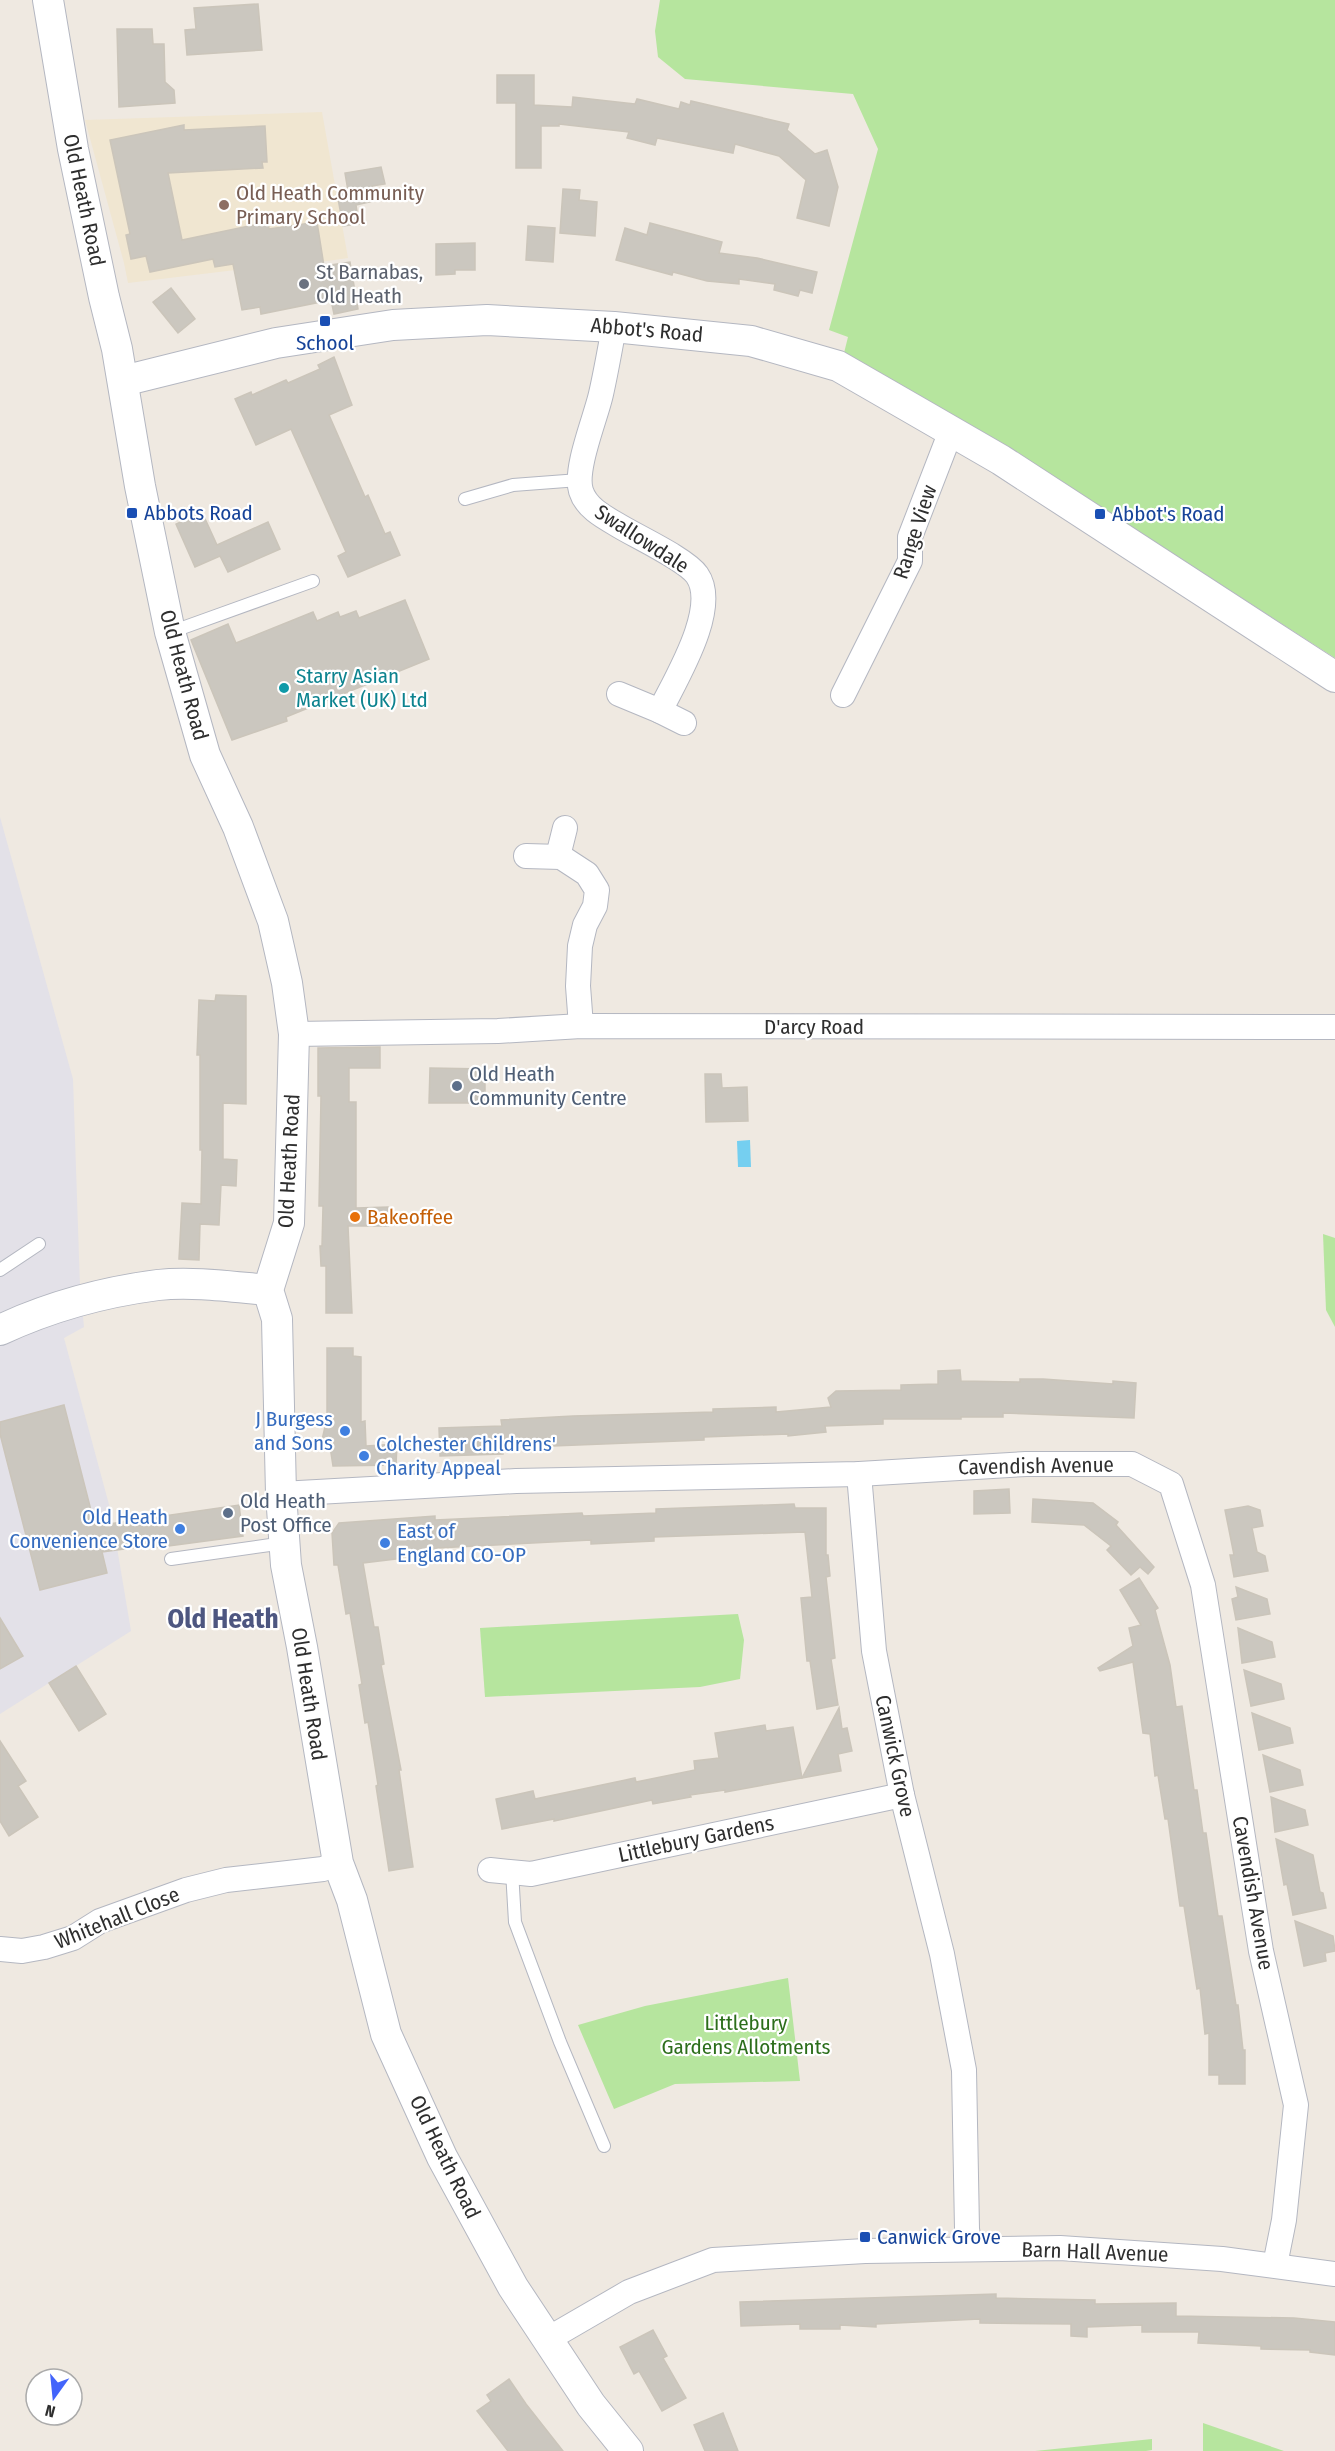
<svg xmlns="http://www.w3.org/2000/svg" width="1335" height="2451" font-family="'Fira Sans Condensed',sans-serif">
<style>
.industrial{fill:#e3e1e8}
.education{fill:#f0e6d1}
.green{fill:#b6e59e}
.water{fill:#75cff0}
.building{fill:#cbc7bf;stroke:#cbc5ba;stroke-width:1.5}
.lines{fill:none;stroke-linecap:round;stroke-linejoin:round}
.service-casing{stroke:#b4b7c1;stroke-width:14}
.minor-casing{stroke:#b4b7c1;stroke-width:26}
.tertiary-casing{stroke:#b4b7c1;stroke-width:32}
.service{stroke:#fff;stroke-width:12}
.minor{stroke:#fff;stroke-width:24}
.tertiary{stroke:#fff;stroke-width:30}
.education-dot{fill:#8d6e63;stroke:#fff;stroke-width:2}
.worship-dot{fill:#6b7280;stroke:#fff;stroke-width:2}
.transit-dot{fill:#1a4fb4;stroke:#fff;stroke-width:2}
.culture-dot{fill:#0f9aa8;stroke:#fff;stroke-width:2}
.service-dot{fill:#5c6f8a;stroke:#fff;stroke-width:2}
.food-dot{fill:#e8710a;stroke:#fff;stroke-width:2}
.shop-dot{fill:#3f7fe0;stroke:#fff;stroke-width:2}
.labels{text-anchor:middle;stroke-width:4.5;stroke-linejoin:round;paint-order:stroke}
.education-label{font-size:21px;fill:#785e54;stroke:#fff;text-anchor:start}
.street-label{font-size:21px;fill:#2e2e2e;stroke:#fff}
.worship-label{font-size:21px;fill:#5b616d;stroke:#fff;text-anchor:start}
.transit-label{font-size:21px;fill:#164399;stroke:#fff;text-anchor:start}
.culture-label{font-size:21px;fill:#0d838f;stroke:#fff;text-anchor:start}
.service-label{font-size:21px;fill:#4e5e75;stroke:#fff;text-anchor:start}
.food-label{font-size:21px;fill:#c56008;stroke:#fff;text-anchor:start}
.shop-label{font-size:21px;fill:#366cbe;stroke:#fff;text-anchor:end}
.park-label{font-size:21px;fill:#2c6e1b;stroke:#fff}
.district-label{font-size:27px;font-weight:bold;fill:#4d5680;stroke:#fff}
</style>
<rect width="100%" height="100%" fill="#efe9e1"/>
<path class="industrial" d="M0 817 73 1079 80 1286 84 1327 64 1338 111 1512 131 1631 0 1714Z"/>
<path class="education" d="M322 112 348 258 307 264 252 268 128 283 124 263 85 120Z"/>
<g class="green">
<path d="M660 0H1335V658L1032 463 844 353 848 337 829 330 878 149 853 94 685 79 658 57 655 31Z"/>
<path d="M1323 1234 1335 1238V1327L1326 1310Z"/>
<path d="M738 1614 744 1640 740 1679 700 1687 485 1697 480 1628Z"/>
<path d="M788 1978 800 2081 675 2084 614 2109 578 2025 645 2006Z"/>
<path d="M1203 2423 1284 2451H1203Z"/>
<path d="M1152 2439V2450L1146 2451H1035Z"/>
</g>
<path class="water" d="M750 1140 751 1167H738L737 1141Z"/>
<g class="building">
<path d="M258 4 262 50 187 55 185 30 196 29 194 8Z"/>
<path d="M117 29H152L153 44H164L165 82 174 90 175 103 119 107Z"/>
<path d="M497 75H534V105L572 107 573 97 635 104 637 99 679 109 681 102 690 105 691 101 789 124 787 130 815 154 827 150 838 187 829 226 797 218 806 180 779 156 735 144 733 153 657 138 655 145 627 138 629 132 559 124V126H541V168H516V103H497Z"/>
<path d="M184 125V130L265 126 267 162H262L263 168 168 173 182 240 268 222 269 229 317 222 324 266 350 262 358 309 334 314 331 300 261 314 260 307 242 310 233 264 215 267 213 259 150 272 146 256 131 259 126 235 130 234 110 140Z"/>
<path d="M381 167 385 184 372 186 374 201 356 205 359 224 343 226 337 193 348 191 345 173Z"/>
<path d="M563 189 580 190 579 200 597 202 595 236 560 233Z"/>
<path d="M650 223 722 242 719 253 757 258 817 272 812 293 800 290 798 296 774 290 775 284 739 279V284L707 281 673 272 672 275 616 260 625 228 647 235Z"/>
<path d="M528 226 555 228 553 262 526 260Z"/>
<path d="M475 243V270H455V274L436 275V244Z"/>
<path d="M171 288 195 319 178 333 153 302Z"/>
<path d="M334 357 352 405 329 415 365 497 368 495 385 534 390 532 400 555 348 577 338 556 346 552 291 429 256 445 235 399 251 392 252 395 286 380 288 383 320 369 318 365Z"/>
<path d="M202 512 217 545 268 522 280 549 228 572 220 556 195 567 176 524Z"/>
<path d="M405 600 429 659 286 717 287 721 232 740 191 640 228 624 236 643 313 612 317 621 338 612 340 617 356 611 359 618Z"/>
<path d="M216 995 246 996V1104L223 1103V1159L237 1160 236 1186 221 1185 219 1225 200 1224 199 1260 179 1259 182 1203 201 1204 202 1150H200V1055H197L199 1000 215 1001Z"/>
<path d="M380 1047V1068H349V1102H356V1208L388 1207V1226H348L352 1313H326V1266H321L320 1246H322L323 1206H319L321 1096H318V1048Z"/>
<path d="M430 1068 485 1069V1103H429Z"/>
<path d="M705 1074H721L722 1088 747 1087 748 1121 706 1122Z"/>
<path d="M327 1348H353V1356L361 1357V1422L365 1421 366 1446 397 1444 396 1465 333 1466 329 1440H322L327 1418Z"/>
<path d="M960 1370 961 1381 1020 1382V1379H1043L1113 1384V1381L1136 1383 1134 1418 1003 1413V1417H961V1419H883V1424L825 1426 826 1432 788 1436V1434L704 1437V1440L503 1448V1454L440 1456 439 1428 502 1426 501 1420 573 1416 713 1412V1409L776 1407V1412L831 1407 828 1398 836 1391 901 1390V1385L938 1384V1371Z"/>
<path d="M64 1405 95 1526 239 1505 243 1536 154 1548V1545L102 1552 107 1573 40 1590 0 1434V1422Z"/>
<path d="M1009 1489 1010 1513 974 1514V1491Z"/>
<path d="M1033 1499 1093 1503 1118 1522 1116 1525 1154 1567 1148 1574 1140 1567 1131 1575 1107 1550 1111 1546 1084 1525 1032 1522Z"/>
<path d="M794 1504 795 1508H826V1555H828L830 1576 826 1577 835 1658 831 1659 838 1705 817 1709 810 1661H807L801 1598 812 1597 805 1532 654 1537V1541L591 1544V1540L437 1548V1554L363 1563 374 1627H378L384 1664 381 1665 401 1770H399L413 1867 389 1871 376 1786 378 1785 368 1722 365 1723 359 1685 362 1684 350 1613 346 1614 338 1565H334L332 1533 339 1523 435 1516V1520L582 1513 583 1516 656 1513V1509Z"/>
<path d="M1248 1506 1260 1510 1263 1526 1252 1528 1257 1552 1265 1556 1268 1571 1234 1577 1230 1555H1234L1225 1510Z"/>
<path d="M1139 1578 1158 1608 1155 1610 1170 1665 1176 1707 1182 1706 1194 1790H1197L1203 1833H1206L1218 1916H1222L1236 2005H1238L1243 2050H1245V2084H1219V2075H1209V2033L1205 2034 1200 1988 1197 1989 1184 1906H1180L1168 1819H1165L1158 1775 1155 1776 1150 1734 1143 1733 1133 1662 1100 1671 1098 1668 1133 1646 1129 1628 1141 1625 1120 1590Z"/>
<path d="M1236 1587 1267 1599 1270 1614 1236 1620 1232 1599 1238 1597Z"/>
<path d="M0 1618 23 1656 0 1669Z"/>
<path d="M1238 1628 1272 1642 1275 1657 1242 1663Z"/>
<path d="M76 1666 106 1714 79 1731 49 1683Z"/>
<path d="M1244 1670 1281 1684 1284 1699 1251 1706Z"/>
<path d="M839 1708 842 1729 847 1728 852 1751 838 1754 841 1771 802 1778Z"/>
<path d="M1252 1713 1290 1728 1293 1743 1259 1750Z"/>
<path d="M765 1725 766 1731 793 1727 802 1778 725 1792V1790L690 1795 691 1797 653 1804 652 1800 554 1821V1819L502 1829 496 1799 533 1791 535 1799 635 1778 636 1782 695 1770 694 1761 719 1758 715 1733Z"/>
<path d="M0 1741 26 1781 18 1786 38 1817 9 1836 0 1821Z"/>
<path d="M1263 1755 1300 1770 1303 1785 1270 1792Z"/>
<path d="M1271 1797 1305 1810 1308 1825 1275 1832Z"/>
<path d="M1276 1839 1313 1855 1320 1892 1323 1893 1326 1908 1293 1915 1287 1884 1284 1885Z"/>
<path d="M1295 1921 1333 1936 1335 1951 1325 1953 1326 1961 1304 1966Z"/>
<path d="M996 2294V2298L1095 2300V2304L1176 2303V2316L1294 2318 1335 2322V2355L1310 2352V2350L1261 2349V2346L1198 2343 1199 2332H1142V2325L1087 2327V2337L1071 2336V2324L980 2323V2319L876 2324V2327L840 2325V2329H800V2324L741 2326 740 2302Z"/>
<path d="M653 2330 667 2356 663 2358 686 2398 662 2411 639 2371 634 2374 620 2347Z"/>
<path d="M509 2379 526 2404 563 2451H508L477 2411 491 2401 487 2395Z"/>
<path d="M723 2413 738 2451H705L694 2425Z"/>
</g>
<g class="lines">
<g class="service-casing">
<g id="service">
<path d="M465 499 513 485 579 480"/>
<path d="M171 632 313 581"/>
<path d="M0 1270 39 1244"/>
<path d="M171 1559 284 1543"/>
<path d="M512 1871 515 1922 560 2042 604 2146"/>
</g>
</g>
<g class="minor-casing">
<g id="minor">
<path d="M614 327C610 349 606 372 601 394 596 417 574 469 581 491 586 507 602 516 616 524 635 536 686 559 697 575 720 608 675 680 660 711L619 694"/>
<path d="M843 695 910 561V537L951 431"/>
<path d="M660 711 684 723"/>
<path d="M526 856 561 857 587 874 597 890 595 906 585 925 580 946 578 986 581 1026"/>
<path d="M561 857 558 856 565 828"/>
<path d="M294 1034 498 1031 581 1026 1335 1027"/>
<path d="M859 1474 874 1651 902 1795 942 1954 964 2070 967 2229 970 2249"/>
<path d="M281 1494 516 1481 859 1474 1026 1464H1132L1171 1484 1203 1585 1261 1951 1296 2105 1284 2220 1275 2265"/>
<path d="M490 1870 531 1874 902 1795"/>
<path d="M0 1949 22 1951 44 1947 73 1938 100 1921 186 1890 226 1880 323 1869 338 1863"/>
<path d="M548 2339 629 2292 713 2260 865 2251 1060 2248 1222 2259 1335 2274"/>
</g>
</g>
<g class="tertiary-casing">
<g id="tertiary">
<path d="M48 0 73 149 104 297 117 349 140 486 170 632 205 755 238 827 273 921 287 983 294 1034 289 1223 268 1290 277 1319 281 1494 286 1565 302 1647 338 1863 352 1900 386 2034 442 2157 513 2287 591 2405 628 2451"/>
<path d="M123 381 276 343 393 325 487 320 614 327 751 341 838 366 911 408 1001 460 1335 677"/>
<path d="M0 1330C49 1307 104 1292 158 1285 192 1281 234 1287 268 1290"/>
</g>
</g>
<use href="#service" class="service"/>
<use href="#minor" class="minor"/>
<use href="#tertiary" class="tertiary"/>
</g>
<circle class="education-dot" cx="224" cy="205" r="6"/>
<circle class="worship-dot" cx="304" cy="284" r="6"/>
<g class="transit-dot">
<rect x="319" y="315" width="12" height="12" rx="3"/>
<rect x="126" y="507" width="12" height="12" rx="3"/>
<rect x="1094" y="508" width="12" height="12" rx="3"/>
<rect x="859" y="2231" width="12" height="12" rx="3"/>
</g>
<circle class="culture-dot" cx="284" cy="688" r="6"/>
<g class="service-dot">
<circle cx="457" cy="1086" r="6"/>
<circle cx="228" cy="1513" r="6"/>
</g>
<circle class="food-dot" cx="355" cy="1217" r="6"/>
<g class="shop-dot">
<circle cx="345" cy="1431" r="6"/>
<circle cx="364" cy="1456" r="6"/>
<circle cx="180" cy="1529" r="6"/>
<circle cx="385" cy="1543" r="6"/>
</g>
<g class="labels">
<g class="education-label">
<text x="236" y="200">Old Heath Community<tspan x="236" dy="24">Primary School</tspan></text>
</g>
<g class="street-label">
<text transform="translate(84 200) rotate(78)" y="7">Old Heath Road</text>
<text transform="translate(647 330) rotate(5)" y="7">Abbot's Road</text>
<text transform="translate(915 532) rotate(-72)" y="7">Range View</text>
<text transform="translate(642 539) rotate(33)" y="7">Swallowdale</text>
<text transform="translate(184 675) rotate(75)" y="7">Old Heath Road</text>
<text x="814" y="1034">D'arcy Road</text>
<text transform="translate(289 1161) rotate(-87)" y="7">Old Heath Road</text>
<text transform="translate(1036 1466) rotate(-1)" y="7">Cavendish Avenue</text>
<text transform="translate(309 1694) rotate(81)" y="7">Old Heath Road</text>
<text transform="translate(895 1756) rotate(78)" y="7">Canwick Grove</text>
<text transform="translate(696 1839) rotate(-12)" y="7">Littlebury Gardens</text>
<text transform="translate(1253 1893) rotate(80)" y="7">Cavendish Avenue</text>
<text transform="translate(117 1918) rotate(-22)" y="7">Whitehall Close</text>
<text transform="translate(445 2157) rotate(64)" y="7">Old Heath Road</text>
<text transform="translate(1095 2252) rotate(2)" y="7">Barn Hall Avenue</text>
</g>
<g class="worship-label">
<text x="316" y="279">St Barnabas,<tspan x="316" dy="24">Old Heath</tspan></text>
</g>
<g class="transit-label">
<text x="325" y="350" text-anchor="middle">School</text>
<text x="144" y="520">Abbots Road</text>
<text x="1112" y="521">Abbot's Road</text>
<text x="877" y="2244">Canwick Grove</text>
</g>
<g class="culture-label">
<text x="296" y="683">Starry Asian<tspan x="296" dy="24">Market (UK) Ltd</tspan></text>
</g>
<g class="service-label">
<text x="469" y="1081">Old Heath<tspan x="469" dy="24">Community Centre</tspan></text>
<text x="240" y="1508">Old Heath<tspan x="240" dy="24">Post Office</tspan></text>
</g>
<g class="food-label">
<text x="367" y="1224">Bakeoffee</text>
</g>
<g class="shop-label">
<text x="333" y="1426">J Burgess<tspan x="333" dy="24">and Sons</tspan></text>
<text x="376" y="1451" text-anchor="start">Colchester Childrens'<tspan x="376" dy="24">Charity Appeal</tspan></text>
<text x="168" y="1524">Old Heath<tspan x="168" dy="24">Convenience Store</tspan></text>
<text x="397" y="1538" text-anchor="start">East of<tspan x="397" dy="24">England CO-OP</tspan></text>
</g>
<g class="park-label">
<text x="746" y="2030">Littlebury<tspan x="746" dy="24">Gardens Allotments</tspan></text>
</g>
<g class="district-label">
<text x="223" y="1628">Old Heath</text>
</g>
</g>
<g transform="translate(54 2397) rotate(195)"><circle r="28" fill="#ffffff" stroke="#ababab" stroke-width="1.5"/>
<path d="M0-4.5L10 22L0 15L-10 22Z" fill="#4264fb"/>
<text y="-9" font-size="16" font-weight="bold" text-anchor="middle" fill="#2e2e2e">N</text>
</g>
</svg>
